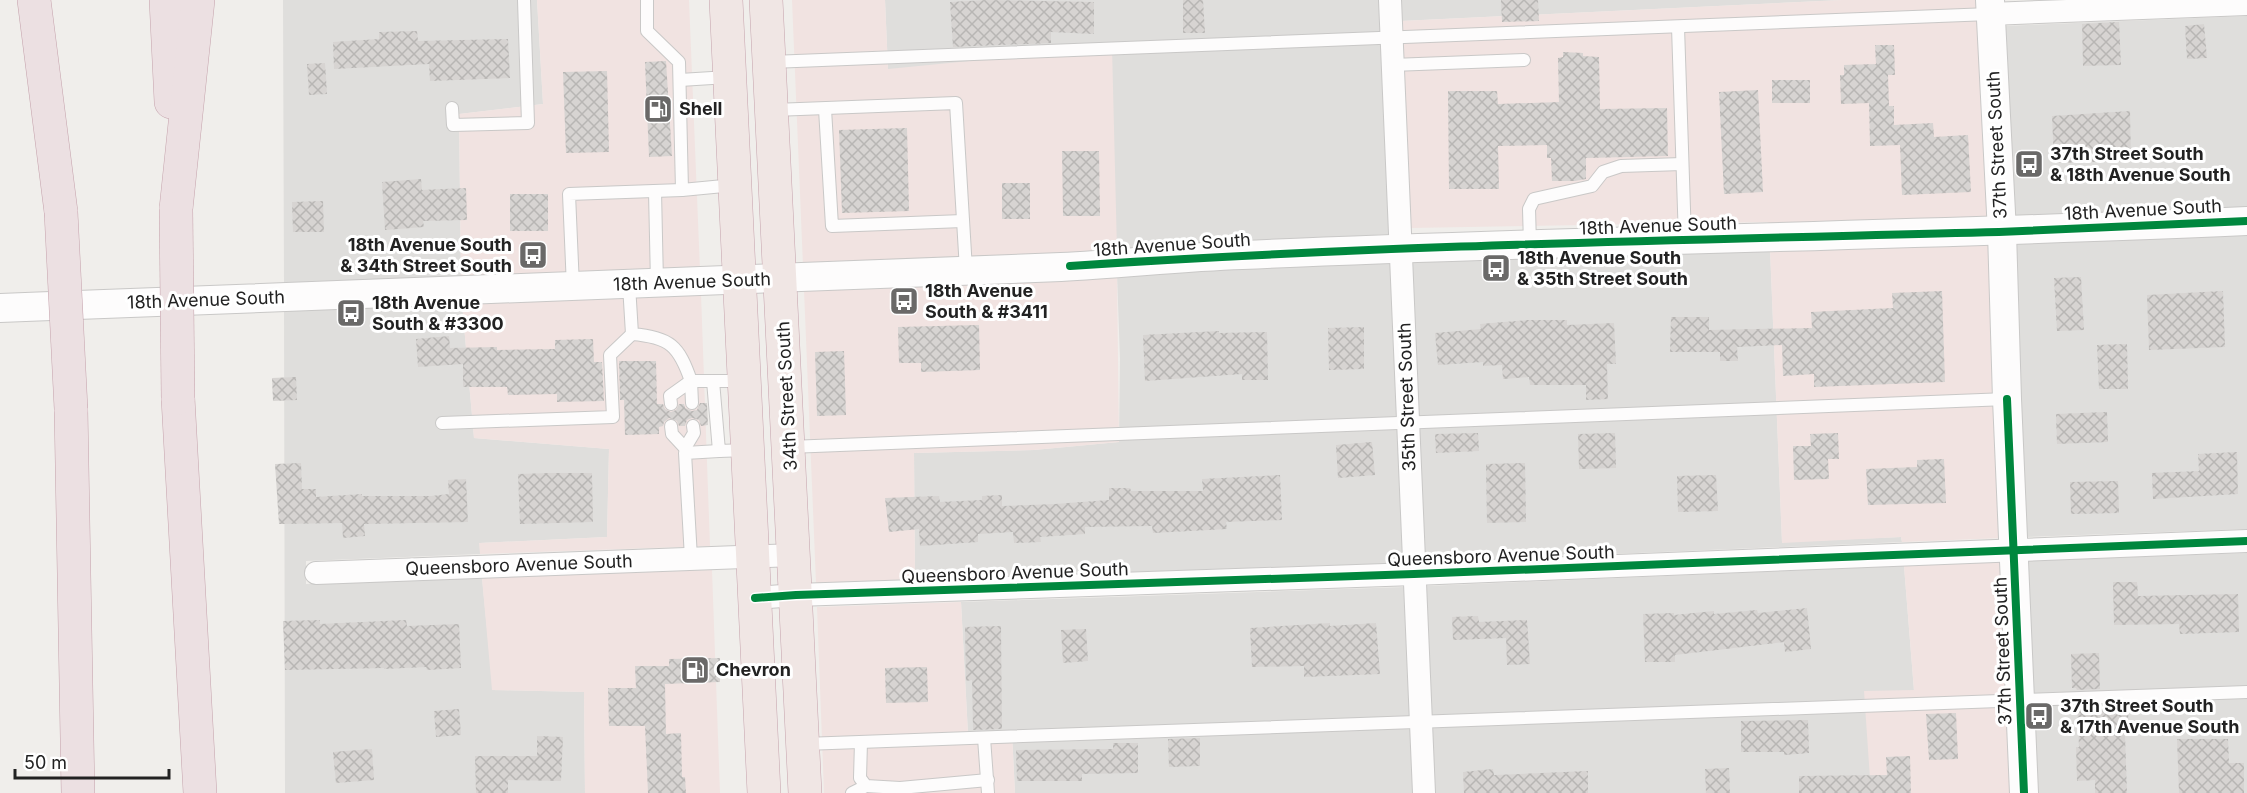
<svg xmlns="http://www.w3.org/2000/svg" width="2247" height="793" font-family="Inter,sans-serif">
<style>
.residential{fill:#dfdedc}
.commercial{fill:#f1e3e1}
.building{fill:url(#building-cross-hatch)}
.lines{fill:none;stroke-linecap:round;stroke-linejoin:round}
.service-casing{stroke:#c9c8c7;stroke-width:14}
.minor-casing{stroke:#c9c8c7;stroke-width:24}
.tertiary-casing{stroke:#c9c8c7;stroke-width:30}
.trunk-casing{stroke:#c5a2ac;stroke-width:34}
.motorway-casing{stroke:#c5a2ac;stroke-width:34}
.service{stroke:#fdfcfc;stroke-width:12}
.minor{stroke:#fdfcfc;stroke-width:22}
.tertiary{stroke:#fdfcfc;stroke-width:28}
.trunk{stroke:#f0e6e4;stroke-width:33}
.motorway{stroke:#ece0e2;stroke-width:33}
.motorway-bridge-casing{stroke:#c5a2ac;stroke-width:34;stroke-linecap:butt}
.motorway-bridge{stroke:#ece0e2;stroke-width:33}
.cycleway-casing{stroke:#fff;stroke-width:11}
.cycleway{stroke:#00873e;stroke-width:8}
.labels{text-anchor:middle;stroke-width:6;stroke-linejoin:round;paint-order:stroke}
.poi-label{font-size:18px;font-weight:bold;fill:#222;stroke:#fff;text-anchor:start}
.street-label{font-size:18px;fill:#222;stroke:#fff}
</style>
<defs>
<pattern id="building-cross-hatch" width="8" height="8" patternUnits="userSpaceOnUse" patternTransform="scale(1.5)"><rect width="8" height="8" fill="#d7d4d2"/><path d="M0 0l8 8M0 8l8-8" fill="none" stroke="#b8b6b4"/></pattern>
</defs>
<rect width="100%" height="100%" fill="#f0eeeb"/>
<g class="residential">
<path d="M283 0H537L543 104 459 114 461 279 284 285Z"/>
<path d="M885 0H1379L1389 234 1117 251 888 69Z"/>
<path d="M1400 0H1842L1401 21Z"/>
<path d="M2247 16V208L2012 219 2002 26Z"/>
<path d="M2247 233V529L2024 537 2013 243Z"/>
<path d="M1770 249 1782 542 1901 537 1902 542 1424 562 1411 257Z"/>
<path d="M1390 258 1403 563 915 579 914 453 1034 450 1119 442 1120 359 1117 275Z"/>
<path d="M462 303 474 438 609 449 607 537 480 543V554L306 561V584L482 578 493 690 584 692 585 793H285L284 309Z"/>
<path d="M2247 553V793H2035L2025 561Z"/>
<path d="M1904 566 1914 691 1871 793H1434L1426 586Z"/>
<path d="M1404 587 1413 793H1015L1012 733 968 734 961 602Z"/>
</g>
<g class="commercial">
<path d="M537 0H689L700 270 461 279 459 114 543 104Z"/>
<path d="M792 0H885L888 69 1112 47 1117 251 803 266Z"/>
<path d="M1842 0H1979L1991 220 1769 225 1768 222 1410 228 1401 21Z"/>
<path d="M1992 244 2002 538 1902 542 1901 537 1782 543 1770 249Z"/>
<path d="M1117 275 1119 442 1034 450 914 453 915 579 816 583 804 290Z"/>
<path d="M701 294 710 546 480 554 479 543 607 537 609 449 474 438 462 303Z"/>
<path d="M2003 562 2014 793H1871L1864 691 1914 690 1904 566Z"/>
<path d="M712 570 720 793H585L584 692 492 690 482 578Z"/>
<path d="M961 602 968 734 1012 733 1015 793H824L817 607Z"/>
</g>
<g class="building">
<path d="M986 0 1094 2V34L1051 32V43L953 47 950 2Z"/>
<path d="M1183 0H1203L1205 33H1183Z"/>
<path d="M1501 0H1538L1539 21 1502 22Z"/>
<path d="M2119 22 2121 65 2083 66 2082 24Z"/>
<path d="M2204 24 2207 58 2187 59 2185 26Z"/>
<path d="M417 31 418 41 508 39 510 78 430 81 429 64 334 69 333 42 379 39V32Z"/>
<path d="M1875 45H1894L1895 75H1888L1889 106H1894V125L1933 123 1934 137 1968 135 1971 192 1902 195 1900 145 1870 146 1869 103 1841 104 1840 75H1844V65L1876 64Z"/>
<path d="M1563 52 1583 53V56L1599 57 1600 109 1667 108 1668 156 1586 158V179L1575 181H1552L1551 158H1547V145L1498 146 1499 189H1449L1448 91H1497L1498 104 1559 102 1558 58 1563 57Z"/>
<path d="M666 61 672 156 649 157 645 62Z"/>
<path d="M325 63 327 94 309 95 307 64Z"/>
<path d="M607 71 609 152 566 153 563 72Z"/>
<rect x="1772" y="80" width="38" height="23"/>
<path d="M1758 90 1763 192 1724 194 1719 92Z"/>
<path d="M2130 111 2131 161 2054 163 2052 116Z"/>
<path d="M907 128 909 211 842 213 839 130Z"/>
<path d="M1062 151H1099L1100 216H1063Z"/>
<path d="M421 179 422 190 466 188 467 220 423 221 424 227 385 230 382 182Z"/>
<rect x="1002" y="183" width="28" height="36"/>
<rect x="510" y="194" width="38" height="37"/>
<path d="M323 201 324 232H293L292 202Z"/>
<path d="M2081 277 2084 330 2057 331 2054 278Z"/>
<path d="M1942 291 1945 382 1814 387V374L1783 376 1782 345 1737 347 1738 361H1720V352H1670L1671 317H1709V330L1812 328 1811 312 1893 308 1892 293Z"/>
<path d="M2223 291 2225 347 2149 350 2147 295Z"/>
<path d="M1528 320H1567V325L1614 323 1616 364H1607L1608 399 1586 400V385H1530L1529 377 1503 379 1502 365 1483 366V362L1438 365 1435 333 1481 329 1480 324Z"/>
<path d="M979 325 980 370 921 372V363H899L898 327Z"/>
<path d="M1364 327V369L1329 370 1328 328Z"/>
<path d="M1219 331V333L1267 332 1268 380H1242V374L1145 381 1143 335Z"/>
<path d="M449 336 450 348 497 347V350L555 349V340L593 339 594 362H602L604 401 557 402V394L508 395 507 387H463V364L418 367 416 339Z"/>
<path d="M2127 344 2128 389H2099L2097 345Z"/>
<path d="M844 351 846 415 817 416 815 352Z"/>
<path d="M619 361H656L657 404H663L665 409 671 412 676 410 679 404H684L685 408 692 411 697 410 700 403H707L708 425 701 426 699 420 692 418 687 420 685 426H679L677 421 669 418 664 422 663 426 659 427V434L625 435 624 400H620Z"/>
<path d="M296 377 297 400 273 401 272 378Z"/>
<path d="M2107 412 2108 442 2057 444 2056 414Z"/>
<path d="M1478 433 1479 451 1436 453 1435 434Z"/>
<path d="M1615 433 1616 468 1579 469 1578 434Z"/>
<path d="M1838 433 1839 459H1828L1829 479 1794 480 1793 446H1811L1810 434Z"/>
<path d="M1372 442 1375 475 1338 478 1336 445Z"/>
<path d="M2237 452 2238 494 2153 499 2152 473 2199 471 2198 454Z"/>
<path d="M1944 459 1946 503 1868 505 1866 469 1917 467V460Z"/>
<path d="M301 463 302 489H316V497L362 494V496H431L449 494 448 480 466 479 468 522 364 524 365 536 343 538 342 523 279 524 275 464Z"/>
<path d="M1525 463 1526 522 1487 523 1486 464Z"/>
<path d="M550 473H592L593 522 520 524 518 474Z"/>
<path d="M1280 475 1282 520 1226 522 1227 529 1153 533 1152 526 1085 527V534L1040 537 1041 542 1014 543 1013 532 978 534V542L920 546 919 529 889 532 885 498 939 496 940 502 982 500V496L1002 495V506L1055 504 1109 500V488H1130L1131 491H1203L1202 479Z"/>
<path d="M1716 475 1718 511 1678 512 1677 476Z"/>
<path d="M2118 481 2119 513 2071 514 2070 482Z"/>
<path d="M2113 582H2137L2138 596 2238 594 2239 632 2180 634 2179 624 2114 625Z"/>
<path d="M1807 608 1811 649 1785 652 1784 642 1675 655V662H1645L1643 614 1674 613V615L1714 611V614L1757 610 1758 613Z"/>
<path d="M1478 616 1479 622 1527 620 1530 664 1507 665 1506 638 1453 640 1452 617Z"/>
<path d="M320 620V624L406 620 407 626 459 624 461 668 427 670 426 667 384 669V668L285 670 283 621Z"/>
<path d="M1330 623V626L1376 623 1380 674 1304 677V666L1252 667 1250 628Z"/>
<path d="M1001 626 1002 729 973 730 972 680 966 681 965 627Z"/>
<path d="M1086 629 1088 661 1063 663 1061 630Z"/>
<path d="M2099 653 2100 689 2077 690 2076 688H2072L2071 654Z"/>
<path d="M720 658V682L665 684 666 734 681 733 682 777H685L686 793H648L645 726H609L608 688H636L635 666H669V659Z"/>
<path d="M927 667 928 702 886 703 885 668Z"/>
<path d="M2077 706H2100V709L2128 708 2129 735H2125L2127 793H2095V780L2077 781 2076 747H2079Z"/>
<path d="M459 709 461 735 436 737 434 711Z"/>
<path d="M1956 713 1958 759 1929 760 1926 714Z"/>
<path d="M1808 720 1809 753 1784 755V752H1741V721Z"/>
<path d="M537 736 563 737 561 781 508 780V793H476L475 756H537Z"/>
<path d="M1200 738V766L1169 767 1168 739Z"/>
<path d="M2177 739H2228L2229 763H2244V793H2179Z"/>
<path d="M1113 743H1138V773L1082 774V781H1017L1016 750 1113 749Z"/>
<path d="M372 749 374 780 336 783 333 752Z"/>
<path d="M1910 756 1911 793H1799V776L1887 775 1886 757Z"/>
<path d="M1729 768 1730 793H1706L1705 769Z"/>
<path d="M1493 769 1494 775 1588 771V793H1464L1463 772Z"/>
</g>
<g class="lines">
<g class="service-casing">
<g id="service">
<path d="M1678 27 1685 240"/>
<path d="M771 62 1990 14"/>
<path d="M1392 65 1524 60"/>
<path d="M680 80 728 77"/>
<path d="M452 108 453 125 528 123 524 0"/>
<path d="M825 109 832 226 963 221"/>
<path d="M774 110 956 103 966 270"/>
<path d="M682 190 734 185"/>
<path d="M655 191 657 283"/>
<path d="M1530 244 1529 209 1534 199 1592 186 1603 172 1621 166 1682 164"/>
<path d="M629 285 632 334C670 337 679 346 691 381H744"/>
<path d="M573 287 569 194 682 190 679 62 647 31V0"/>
<path d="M713 381 719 451 747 450"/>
<path d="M671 404 670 396 691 381 692 403"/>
<path d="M442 423 613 417 610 355 632 334"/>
<path d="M671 426 672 434 685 448 694 433 693 426"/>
<path d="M789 447 2007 399"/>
<path d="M691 558 685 453 719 451"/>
<path d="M984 738 988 793"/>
<path d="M861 742 860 778 866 786 900 788 988 780"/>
<path d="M804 744 2247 692"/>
<path d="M852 793 866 786"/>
</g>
</g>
<g class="minor-casing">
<g id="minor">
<path d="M1390 0 1424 793"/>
<path d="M1990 14 2247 4"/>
<path d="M316 573 794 555"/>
<path d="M755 598 796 595 1414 574 2247 541"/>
</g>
</g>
<g class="tertiary-casing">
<g id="tertiary">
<path d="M1990 0 2002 232 2007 399 2024 793"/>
<path d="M0 308C354 295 708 281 1061 267 1122 264 1182 257 1242 255 1577 240 1912 236 2247 221"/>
</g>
</g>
<g class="trunk-casing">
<g id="trunk">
<path d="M726 0 764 793"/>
<path d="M766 0 805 793"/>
</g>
</g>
<g class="motorway-casing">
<g id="motorway">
<path d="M34 0 61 212"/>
<path d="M166 0 171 102"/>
<path d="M176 209 198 0"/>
<path d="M178 398 200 793"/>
<path d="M71 409 78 793"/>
</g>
</g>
<use href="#service" class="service"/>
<use href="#minor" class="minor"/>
<use href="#tertiary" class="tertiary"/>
<use href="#trunk" class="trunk"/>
<use href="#motorway" class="motorway"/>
<g class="motorway-bridge-casing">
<g id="motorway-bridge">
<path d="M176 209 178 398"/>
<path d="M61 212 71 409"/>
</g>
</g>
<use href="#motorway-bridge" class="motorway-bridge"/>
<g class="cycleway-casing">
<g id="cycleway">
<path d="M1070 266C1379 245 1689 240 1999 232 2081 229 2164 224 2247 221"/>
<path d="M2007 399 2024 793"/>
<path d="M755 598 796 595 1414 574 2247 541"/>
</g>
</g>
<use href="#cycleway" class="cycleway"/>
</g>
<defs>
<g id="fuel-square" transform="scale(1.5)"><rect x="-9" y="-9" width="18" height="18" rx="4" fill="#6a6968" stroke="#fff"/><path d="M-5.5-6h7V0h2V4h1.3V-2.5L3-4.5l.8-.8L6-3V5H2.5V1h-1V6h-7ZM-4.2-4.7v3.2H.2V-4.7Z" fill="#fff"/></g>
<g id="bus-square" transform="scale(1.5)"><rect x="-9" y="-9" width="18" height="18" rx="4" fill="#6a6968" stroke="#fff"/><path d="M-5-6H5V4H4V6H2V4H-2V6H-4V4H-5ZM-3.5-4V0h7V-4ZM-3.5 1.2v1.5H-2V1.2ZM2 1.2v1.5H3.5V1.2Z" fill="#fff"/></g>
</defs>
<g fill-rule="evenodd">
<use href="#fuel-square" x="658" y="109"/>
<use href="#bus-square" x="2029" y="164"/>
<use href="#bus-square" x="533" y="255"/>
<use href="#bus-square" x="1496" y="268"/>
<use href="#bus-square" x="904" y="301"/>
<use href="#bus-square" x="351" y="313"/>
<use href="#fuel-square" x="695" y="670"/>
<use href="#bus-square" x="2039" y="716"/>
</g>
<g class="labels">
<g class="poi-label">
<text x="679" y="115">Shell</text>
<text x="2050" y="160">37th Street South<tspan x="2050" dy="21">&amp; 18th Avenue South</tspan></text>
<text x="512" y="251" text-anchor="end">18th Avenue South<tspan x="512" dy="21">&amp; 34th Street South</tspan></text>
<text x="1517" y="264">18th Avenue South<tspan x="1517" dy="21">&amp; 35th Street South</tspan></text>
<text x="925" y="297">18th Avenue<tspan x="925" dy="21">South &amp; #3411</tspan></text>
<text x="372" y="309">18th Avenue<tspan x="372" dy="21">South &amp; #3300</tspan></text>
<text x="716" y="676">Chevron</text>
<text x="2060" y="712">37th Street South<tspan x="2060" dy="21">&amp; 17th Avenue South</tspan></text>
</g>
<g class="street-label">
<text transform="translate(1997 145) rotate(-93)" y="6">37th Street South</text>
<text transform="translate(2143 210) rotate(-3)" y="6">18th Avenue South</text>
<text transform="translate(1658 226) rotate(-2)" y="6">18th Avenue South</text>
<text transform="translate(1172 245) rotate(-4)" y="6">18th Avenue South</text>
<text transform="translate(692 282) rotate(-2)" y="6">18th Avenue South</text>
<text transform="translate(206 300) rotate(-2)" y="6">18th Avenue South</text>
<text transform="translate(787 396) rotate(-93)" y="6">34th Street South</text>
<text transform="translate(1407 397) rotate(-92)" y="6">35th Street South</text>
<text transform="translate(1501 556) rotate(-2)" y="6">Queensboro Avenue South</text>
<text transform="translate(519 565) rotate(-2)" y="6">Queensboro Avenue South</text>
<text transform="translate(1015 573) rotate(-2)" y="6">Queensboro Avenue South</text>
<text transform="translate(2003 651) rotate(-92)" y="6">37th Street South</text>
</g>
</g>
<path d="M15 769v9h154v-9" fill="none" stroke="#222222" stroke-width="3"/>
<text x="24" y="769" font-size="18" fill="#222222" stroke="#ffffff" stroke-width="4.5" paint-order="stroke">50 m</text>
</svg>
